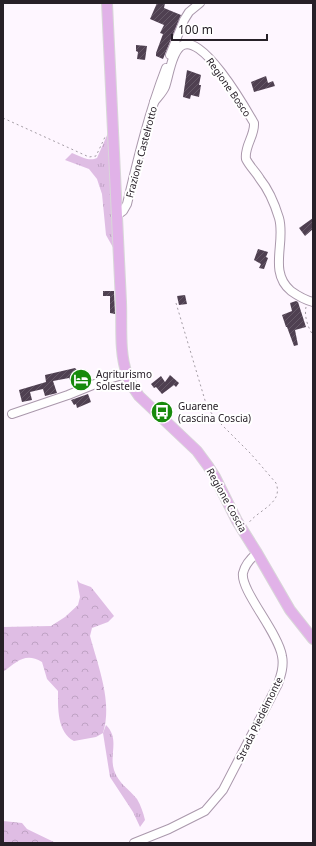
<svg xmlns="http://www.w3.org/2000/svg" width="316" height="846" font-family="'Noto Sans',sans-serif">
<style>
.grass{fill:url(#grass-tufts)}
.forest{fill:url(#forest-crowns)}
.building{fill:url(#building-hatch)}
.lines{fill:none;stroke-linecap:round;stroke-linejoin:round}
.minor-casing{stroke:#aa98ac;stroke-width:10}
.major-casing{stroke:#d8d7d8;stroke-width:12}
.path{stroke:#a49da5;stroke-width:1;stroke-dasharray:2 3;stroke-linecap:butt}
.minor{stroke:#fff;stroke-width:8}
.major{stroke:#e1b2e8;stroke-width:10}
.labels{text-anchor:middle;stroke-width:4;stroke-linejoin:round;paint-order:stroke}
.street-label{font-size:10px;fill:#272028;stroke:#fff}
.poi-label{font-size:10px;fill:#272028;stroke:#fff;text-anchor:start}
</style>
<defs>
<pattern id="grass-tufts" width="24" height="20" patternUnits="userSpaceOnUse"><rect width="24" height="20" fill="#dfbde4"/><path d="M3 7l-1-3M5 7V3M7 7l1-3M15 17l-1-3M17 17v-4M19 17l1-3" fill="none" stroke="#bfa2c4"/></pattern>
<pattern id="forest-crowns" width="20" height="18" patternUnits="userSpaceOnUse"><rect width="20" height="18" fill="#dfbde4"/><path d="M2 6a3 3 0 1 1 6 0M12 15a3 3 0 1 1 6 0" fill="none" stroke="#bfa2c4"/></pattern>
<pattern id="building-hatch" width="6" height="6" patternUnits="userSpaceOnUse"><rect width="6" height="6" fill="#4f4051"/><path d="M-1 1l2-2M0 6l6-6M5 7l2-2" fill="none" stroke="#655967"/></pattern>
</defs>
<rect width="100%" height="100%" fill="#fef6ff"/>
<g class="grass">
<path d="M108 133 115 251 106 235 102 194 97 179 89 169 65 160 72 153C80 156 89 162 97 158Z"/>
<path d="M106 725C120 739 109 754 114 770 118 783 129 789 137 799 141 806 143 812 145 820L140 827 133 812 110 777 103 733Z"/>
</g>
<g class="forest">
<path d="M77 580 80 583 91 587 114 616 108 622 92 628 90 636C98 666 113 703 103 733L96 737 74 741C57 732 58 708 58 691L47 679 42 662C25 652 17 662 3 672V627L51 626 65 617 78 605 80 597Z"/>
<path d="M3 821 22 823 27 829 56 843H3Z"/>
</g>
<g class="building">
<path d="M157 3H165L164 8 181 15 163 59 156 56V53L163 34 160 33 164 25 150 19Z"/>
<path d="M136 45 147 46 145 60 137 59 138 52 136 51Z"/>
<path d="M187 70 201 75 199 85H201L199 97 191 95 190 99 183 97Z"/>
<path d="M266 76 268 83 273 81 275 86 254 92 251 82Z"/>
<path d="M313 218V229L305 236 299 228Z"/>
<path d="M258 249 268 252 266 257 268 258 264 269 259 268 261 264 254 260Z"/>
<path d="M103 291H114L115 314 110 313V296H103Z"/>
<path d="M185 295 187 304 179 305 177 296Z"/>
<path d="M296 301 298 302 306 327 295 330 298 345 294 346 287 327H286L282 315 292 311 290 303Z"/>
<path d="M75 368 77 370 82 369 86 382 76 386 74 379 70 380 69 378 53 381 57 393 45 396 43 389 30 392 32 400 22 402 19 390 46 382 45 375Z"/>
<path d="M170 375 179 383 176 387 174 385 162 394 156 387 154 388 151 384 161 376 165 382Z"/>
<path d="M88 394 91 402 77 408 76 404 74 405 71 400Z"/>
</g>
<g class="lines">
<g class="minor-casing">
<g id="minor">
<path d="M170 55 184 20 189 12 200 3"/>
<path d="M154 102C158 97 163 92 165 87 169 76 171 55 180 47 200 28 246 109 254 123 255 136 244 146 246 159 250 167 256 172 260 179 269 190 275 205 279 218 286 242 268 272 291 291 298 296 305 300 313 302"/>
<path d="M116 216 123 211 127 204C138 158 149 112 166 68"/>
<path d="M12 414 68 395 105 380 126 374"/>
<path d="M134 843 169 829 205 811 223 790 278 684C281 675 284 666 282 656 278 632 240 590 243 573 245 564 251 558 257 553"/>
</g>
</g>
<g class="major-casing">
<path id="major" d="M107 3 121 302C122 324 119 353 127 374 129 382 134 389 139 396L197 451 208 466 215 477 237 521 257 553 290 610 313 639"/>
</g>
<g class="path">
<path d="M3 118 89 157 96 156 105 137"/>
<path d="M176 303 207 407 215 418 251 454 276 483C284 504 257 510 248 524"/>
<path d="M306 307C304 316 308 328 313 335"/>
</g>
<use href="#minor" class="minor"/>
<use href="#major" class="major"/>
</g>
<defs>
<g id="hotel-disc" transform="scale(1.15)"><circle r="9.5" fill="#178a0c" stroke="#fff"/><path d="M-6-4.5h1.5V1H6V5H4.5V3h-9V5H-6ZM-4 0a1.8 1.8 0 1 1 3.6 0ZM.5 0V-2.5h3Q6-2.5 6 0Z" fill="#fff"/></g>
<g id="bus-disc" transform="scale(1.15)"><circle r="9.5" fill="#178a0c" stroke="#fff"/><path d="M-5-6H5V4H4V6H2V4H-2V6H-4V4H-5ZM-3.5-4V0h7V-4ZM-3.5 1.2v1.5H-2V1.2ZM2 1.2v1.5H3.5V1.2Z" fill="#fff"/></g>
</defs>
<g fill-rule="evenodd">
<use href="#hotel-disc" x="81" y="380"/>
<use href="#bus-disc" x="162" y="412"/>
</g>
<g class="labels">
<g class="street-label">
<text transform="translate(229 87) rotate(55)" y="4">Regione Bosco</text>
<text transform="translate(141 152) rotate(-75)" y="4">Frazione Castelrotto</text>
<text transform="translate(227 500) rotate(61)" y="4">Regione Coscia</text>
<text transform="translate(259 719) rotate(-64)" y="4">Strada Piedelmonte</text>
</g>
<g class="poi-label">
<text x="96" y="378">Agriturismo<tspan x="96" dy="12">Solestelle</tspan></text>
<text x="178" y="410">Guarene<tspan x="178" dy="12">(cascina Coscia)</tspan></text>
</g>
</g>
<rect width="316" height="846" fill="none" stroke="#272028" stroke-width="8"/>
<path d="M172 34v6h95v-6" fill="none" stroke="#272028" stroke-width="2"/>
<text x="178" y="34" font-size="12" fill="#272028" stroke="#ffffff" stroke-width="3" paint-order="stroke">100 m</text>
</svg>
